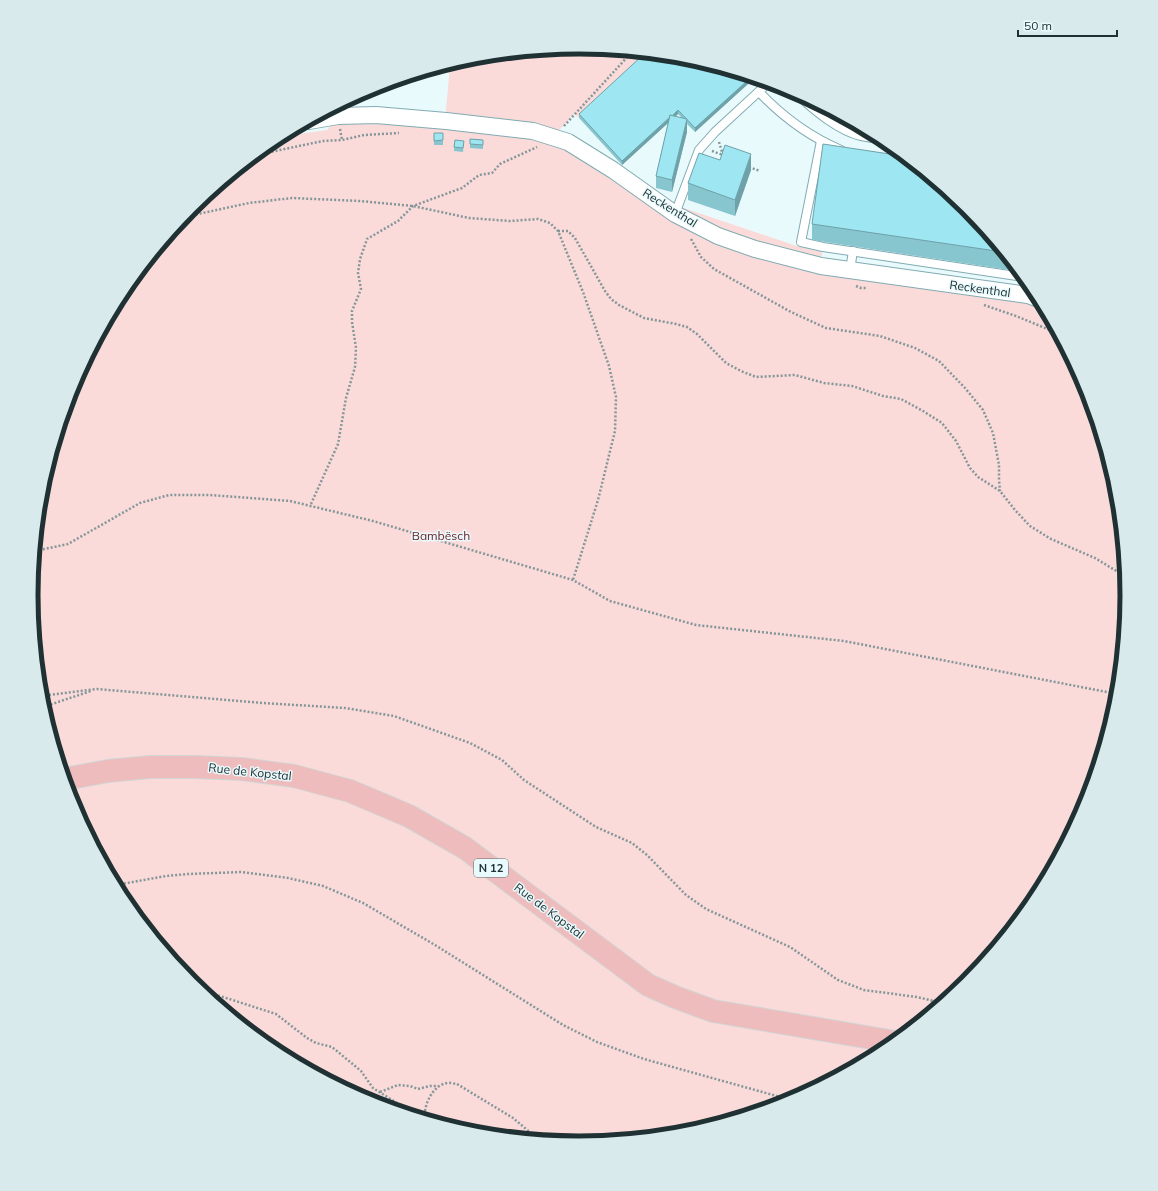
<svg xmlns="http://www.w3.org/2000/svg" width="1158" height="1191" font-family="Mulish,sans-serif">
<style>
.green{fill:#fadbda}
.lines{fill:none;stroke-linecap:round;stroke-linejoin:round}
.service-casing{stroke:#81abb2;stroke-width:10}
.minor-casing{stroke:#81abb2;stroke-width:18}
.primary-casing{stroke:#d2d6d6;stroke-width:24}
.path{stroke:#859699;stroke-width:2.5;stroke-dasharray:2 2;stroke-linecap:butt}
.service{stroke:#fff;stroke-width:8}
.minor{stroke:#fff;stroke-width:16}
.primary{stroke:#eebcbc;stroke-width:22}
.wall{fill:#88c6cf;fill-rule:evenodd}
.shaded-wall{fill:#6fa1a9}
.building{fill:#9ee6f1;stroke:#6fa1a9}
.labels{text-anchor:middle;stroke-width:3;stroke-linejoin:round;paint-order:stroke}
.shield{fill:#e9fafd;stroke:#5c6d70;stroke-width:1}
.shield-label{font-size:11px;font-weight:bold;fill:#203134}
.street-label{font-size:12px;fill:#203134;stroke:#e9fafd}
.park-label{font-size:12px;fill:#6d242a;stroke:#e9fafd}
.rim{fill:none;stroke:#203134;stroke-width:5}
</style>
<rect width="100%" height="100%" fill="#e9fafd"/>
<path class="green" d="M579 48 648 54 579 118 574 114 554 136 678 206 800 247 822 252 821 265 1035 291 1085 386 1117 489 1127 596 1116 703 1085 805 1035 900 966 983 883 1051 788 1102 686 1133 579 1143 472 1133 369 1102 274 1051 191 983 123 900 73 805 41 702 31 595 42 488 73 386 123 291 192 208 275 140 286 134 292 135 327 130 338 116 445 121 450 65 472 58Z"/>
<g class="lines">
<g class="service-casing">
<g id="service">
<path d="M759 92C782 116 810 137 841 150"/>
<path d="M796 93C812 109 839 131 861 136 868 138 876 138 883 139"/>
<path d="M821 141 801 242 823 247 1023 277"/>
<path d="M675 214 699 150 715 132 768 83"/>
<path d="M850 270 853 251"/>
</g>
</g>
<g class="minor-casing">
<path id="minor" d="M309 121 338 116 376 115 446 121 533 131 568 142 613 170 675 214 718 236 755 249 821 266 1028 295 1039 299"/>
</g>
<g class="primary-casing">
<path id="primary" d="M65 779 108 771 150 767H195L242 769 294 776 350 791 409 816 465 848 648 985 675 997 713 1011 895 1042"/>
</g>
<g class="path">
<path d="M564 126 631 53"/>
<path d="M340 129 342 140"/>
<path d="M719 142 723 155"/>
<path d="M712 151 723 155"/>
<path d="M256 155 323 141 342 140 364 135 399 133"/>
<path d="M749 167 760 171"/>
<path d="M184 217 249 203 292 198 360 201 413 206 469 218 510 221 538 219 550 223 558 231 583 292 609 366 616 397 615 431 598 500 573 580"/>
<path d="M558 231H568L575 238 605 291 611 299 619 305 644 318 676 324 687 327 697 334 726 363 741 371 756 377 795 375 824 383 852 386 883 396 901 399 923 411 942 423 956 441 970 468 978 477 1000 491 1015 510 1030 526 1051 539 1095 558 1118 572 1125 578"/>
<path d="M691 239 701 257 714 269 791 312 826 328 880 336 915 348 939 361 965 388 983 410 993 433 999 465V480L1000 491"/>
<path d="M856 286 861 288H867"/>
<path d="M984 305 1016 316 1057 333"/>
<path d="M311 504 338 444 346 398 355 367 356 348 352 322V311L361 289 358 273 360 259 367 239 398 221 413 206 462 188 479 175 492 173 500 164 537 147"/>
<path d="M35 551 68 544 140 503 169 495H210L290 501 373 521 573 580 610 601 696 625 844 641 1117 694"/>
<path d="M41 696 97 689 263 703 345 708 394 716 470 743 502 760 524 780 596 827 632 843 647 855 686 895 706 909 790 947 838 980 864 990 917 997 942 1003"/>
<path d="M43 707 91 691"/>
<path d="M99 853H103"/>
<path d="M116 885 166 876 188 874 242 872 288 878 323 886 363 903 435 945 563 1025 597 1042 644 1059 791 1100"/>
<path d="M206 995 220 996 276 1014 307 1038 316 1043 332 1047 361 1071 373 1088 408 1110 414 1115"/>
<path d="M380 1092 398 1085 410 1086 418 1089 430 1086H438"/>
<path d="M425 1119C423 1105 433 1085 447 1083 450 1082 454 1084 457 1084L513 1118 538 1139"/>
</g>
<use href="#service" class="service"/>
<use href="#minor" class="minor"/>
<use href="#primary" class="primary"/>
</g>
<g class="wall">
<path d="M443 67 442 72 432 70Z"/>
<path d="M748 84 695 132 687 124V132L672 192 656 188V176L668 123 622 165 579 118V114ZM678 114 682 118 675 117Z"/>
<path d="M346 102V110L328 112Z"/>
<rect x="434" y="133" width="9" height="12"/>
<path d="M470 139 483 140V149L470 148Z"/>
<path d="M464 141 463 152 454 151V147Z"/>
<path d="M751 170 735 216 688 200V183Z"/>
<path d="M967 208 1016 269V271L812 240V224Z"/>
</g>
<g class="shaded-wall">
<path d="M748 80V84L695 132V128Z"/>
<path d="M678 110V114L622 165V161Z"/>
<path d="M687 119V132L672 192V180Z"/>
<path d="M751 154V170L735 216V200Z"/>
</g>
<g class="building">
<path d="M644 54 686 58 744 76 748 80 695 128 678 110 672 116 670 115V117L622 161 579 114Z"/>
<path d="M670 115 687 119 672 180 656 176Z"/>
<path d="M434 133H443V140L434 141Z"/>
<path d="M470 139 483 140V145L470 144Z"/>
<path d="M455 140 464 141 463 148 454 147Z"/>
<path d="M823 144 903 156 967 208 1003 252 812 224Z"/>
<path d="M725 145 751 154 735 200 688 183 699 153 720 160Z"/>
</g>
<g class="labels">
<rect class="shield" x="474" y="859" width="34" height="18" rx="3"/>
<g class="shield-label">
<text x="491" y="872">N 12</text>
</g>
<g class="street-label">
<text transform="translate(670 208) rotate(32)" y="4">Reckenthal</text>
<text transform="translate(980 289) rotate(8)" y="4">Reckenthal</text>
<text transform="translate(250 772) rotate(6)" y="4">Rue de Kopstal</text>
<text transform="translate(549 911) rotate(37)" y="4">Rue de Kopstal</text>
</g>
<g class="park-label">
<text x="441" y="540">Bambësch</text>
</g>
</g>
<path d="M0 0H1158V1191H0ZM38 595a541 541 0 1 1 1082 0a541 541 0 1 1-1082 0Z" fill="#d9eaed" fill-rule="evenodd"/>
<path class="rim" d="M38 595a541 541 0 1 1 1082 0a541 541 0 1 1-1082 0Z"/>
<path d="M1018 30v6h99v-6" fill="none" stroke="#203134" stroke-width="2"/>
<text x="1024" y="30" font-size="12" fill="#203134" stroke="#e9fafd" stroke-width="3" paint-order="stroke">50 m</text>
</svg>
